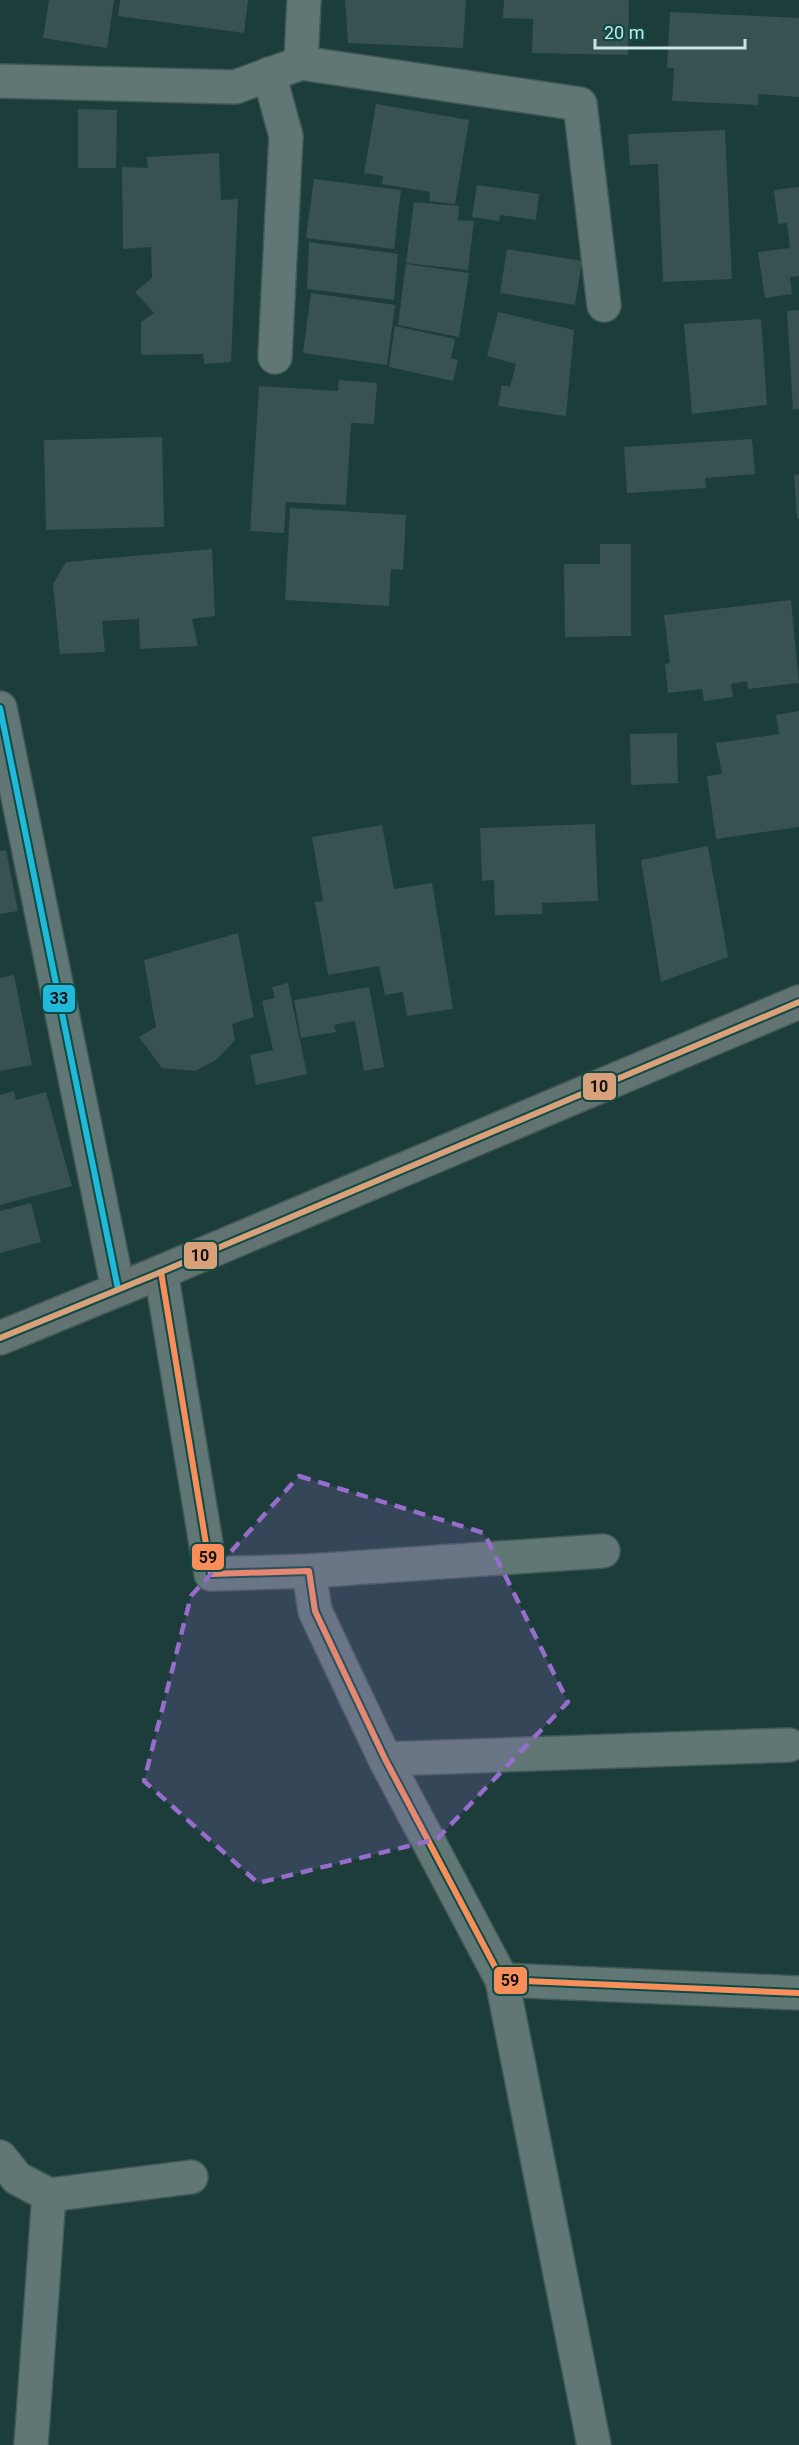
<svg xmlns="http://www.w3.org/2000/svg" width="799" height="2445" font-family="Roboto,sans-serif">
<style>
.building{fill:#385151}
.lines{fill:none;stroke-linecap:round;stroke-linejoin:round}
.minor-casing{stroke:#415957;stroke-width:36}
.major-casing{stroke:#415957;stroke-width:36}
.minor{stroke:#607775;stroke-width:33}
.major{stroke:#627371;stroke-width:33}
.bus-1-casing{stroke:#0f4a45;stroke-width:10}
.bus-2-casing{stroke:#0f4a45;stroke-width:10}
.bus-3-casing{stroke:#0f4a45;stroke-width:10}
.bus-1{stroke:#20b9da;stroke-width:6}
.bus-2{stroke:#fa8e5a;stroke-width:6}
.bus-3{stroke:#d9a179;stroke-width:6}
.marked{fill:#976dcc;fill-opacity:0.2;stroke:#976dcc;stroke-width:4.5;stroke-dasharray:12 8;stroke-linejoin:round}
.line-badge{stroke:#0f4a45;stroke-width:2}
.pale-badge-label{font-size:16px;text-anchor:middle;font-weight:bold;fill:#111}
</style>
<rect width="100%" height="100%" fill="#1c3d3a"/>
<g class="building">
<path d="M49 0H114L107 48 43 38Z"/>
<path d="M120 0H248L244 33 118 16Z"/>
<path d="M345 0H466L463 48 348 43Z"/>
<path d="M504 0H629L628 55 532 53 533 19 503 18Z"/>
<path d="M670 12 799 18V97L759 94 758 105 672 101 674 68H667Z"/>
<path d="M376 104 469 120 455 204 429 201 430 192 382 184 383 176 364 173Z"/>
<path d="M78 109 117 110 116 168H78Z"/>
<path d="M725 130 732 279 663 282 658 164 630 165 628 134Z"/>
<path d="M219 153 221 200 238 199 231 362 204 364 203 354 141 355V322L154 313 135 292 152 278 151 247 123 249 122 167 148 168 147 157Z"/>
<path d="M314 179 401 190 394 249 306 238Z"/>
<path d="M477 185 539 194 536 220 500 215 499 221 472 217Z"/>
<path d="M799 187V276L790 277 792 294 765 298 758 252 790 248 787 223 778 224 774 190Z"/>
<path d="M414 202 459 206 458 220 474 221 468 270 406 263Z"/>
<path d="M309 242 398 254 394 300 307 289Z"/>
<path d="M507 249 582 261 575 305 500 293Z"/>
<path d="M406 264 469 273 459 337 398 325Z"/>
<path d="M311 293 395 305 387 365 303 353Z"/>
<path d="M799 310V409L793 410 787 311Z"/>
<path d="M498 312 574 330 566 416 498 406 502 385 510 387 516 364 487 356Z"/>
<path d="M761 319 767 405 692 414 684 324Z"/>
<path d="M395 326 455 339 451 358 458 360 453 381 389 367Z"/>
<path d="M339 380 377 383 374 424 351 423 346 505 286 502 284 533 250 531 259 386 338 391Z"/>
<path d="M162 437 164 527 46 530 44 440Z"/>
<path d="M752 439 755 474 705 478 706 488 627 493 624 447Z"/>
<path d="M799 474V518L797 519 794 475Z"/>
<path d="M290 508 406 515 403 570 391 569 389 606 285 600Z"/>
<path d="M600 544H631V636L565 637 564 564H600Z"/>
<path d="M212 549 215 616 192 619 198 646 140 649 139 619 102 621 105 652 60 654 53 584 66 562Z"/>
<path d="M791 600 799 683 748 689 747 681 731 684 733 697 704 701 702 689 668 693 665 664 670 663 664 615Z"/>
<path d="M799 711V827L716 839 707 776 722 774 716 743 779 734 776 715Z"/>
<path d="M677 733 678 783 631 785 630 734Z"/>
<path d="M595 824 598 901 542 903 543 914 495 915 494 880 482 881 480 828Z"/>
<path d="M382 825 394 889 432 883 453 1009 407 1016 403 992 385 995 379 966 328 975 315 902 323 901 312 837Z"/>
<path d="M708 846 728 957 661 982 641 860Z"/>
<path d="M6 850 18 911 0 914V851Z"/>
<path d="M238 933 254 1017 232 1024 235 1040 216 1060 195 1071 162 1068 139 1037 156 1027 144 960Z"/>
<path d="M14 975 32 1065 0 1071V978Z"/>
<path d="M288 983 307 1074 256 1085 250 1055 273 1050 262 1001 275 998 272 987Z"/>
<path d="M369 987 384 1067 364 1071 355 1021 334 1025 336 1032 301 1038 294 1000Z"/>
<path d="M14 1091 16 1100 46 1092 72 1186 0 1205V1095Z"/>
<path d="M31 1203 41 1242 0 1253V1211Z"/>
</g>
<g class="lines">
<g class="minor-casing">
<g id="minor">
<path d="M301 63 580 104 604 305"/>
<path d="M269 74 286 136 275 357"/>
<path d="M0 81 235 87 301 63 304 0"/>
<path d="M0 708 118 1289"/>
<path d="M161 1272 211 1574 309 1571 315 1611 385 1759 502 1980 799 1993"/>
<path d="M309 1571 603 1551"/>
<path d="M385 1759 789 1745"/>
<path d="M502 1980 594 2445"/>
<path d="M0 2157 17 2178 49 2195 31 2445"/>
<path d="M49 2195 191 2177"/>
</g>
</g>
<g class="major-casing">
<path id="major" d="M0 1338 161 1272 799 1002"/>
</g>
<use href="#minor" class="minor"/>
<use href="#major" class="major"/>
<g class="bus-1-casing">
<path id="bus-1" d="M0 708 118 1289"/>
</g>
<g class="bus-2-casing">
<path id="bus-2" d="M161 1272 211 1574 309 1571 315 1611 385 1759 502 1980 799 1993"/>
</g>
<g class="bus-3-casing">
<path id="bus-3" d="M0 1338 161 1272 799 1002"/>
</g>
<use href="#bus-1" class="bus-1"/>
<use href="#bus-2" class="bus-2"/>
<use href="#bus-3" class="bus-3"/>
</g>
<path class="marked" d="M299 1476 484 1533 568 1702 437 1839 258 1883 144 1781 191 1596Z"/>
<g class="line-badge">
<rect x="42" y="984" width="34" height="29" rx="6" fill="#20b9da"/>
<rect x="582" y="1072" width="35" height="29" rx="6" fill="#d9a179"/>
<rect x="183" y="1241" width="35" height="29" rx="6" fill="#d9a179"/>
<rect x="191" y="1543" width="34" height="28" rx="6" fill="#fa8e5a"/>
<rect x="493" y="1966" width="35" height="29" rx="6" fill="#fa8e5a"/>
</g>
<g class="pale-badge-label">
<text x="59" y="1004">33</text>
<text x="599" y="1092">10</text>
<text x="200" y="1261">10</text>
<text x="208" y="1563">59</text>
<text x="510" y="1986">59</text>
</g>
<path d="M595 39v9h150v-9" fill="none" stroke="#cbe7e3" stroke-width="3"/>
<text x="604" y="39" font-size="18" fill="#cbe7e3" stroke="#0f4a45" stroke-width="4.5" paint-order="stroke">20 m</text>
</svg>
